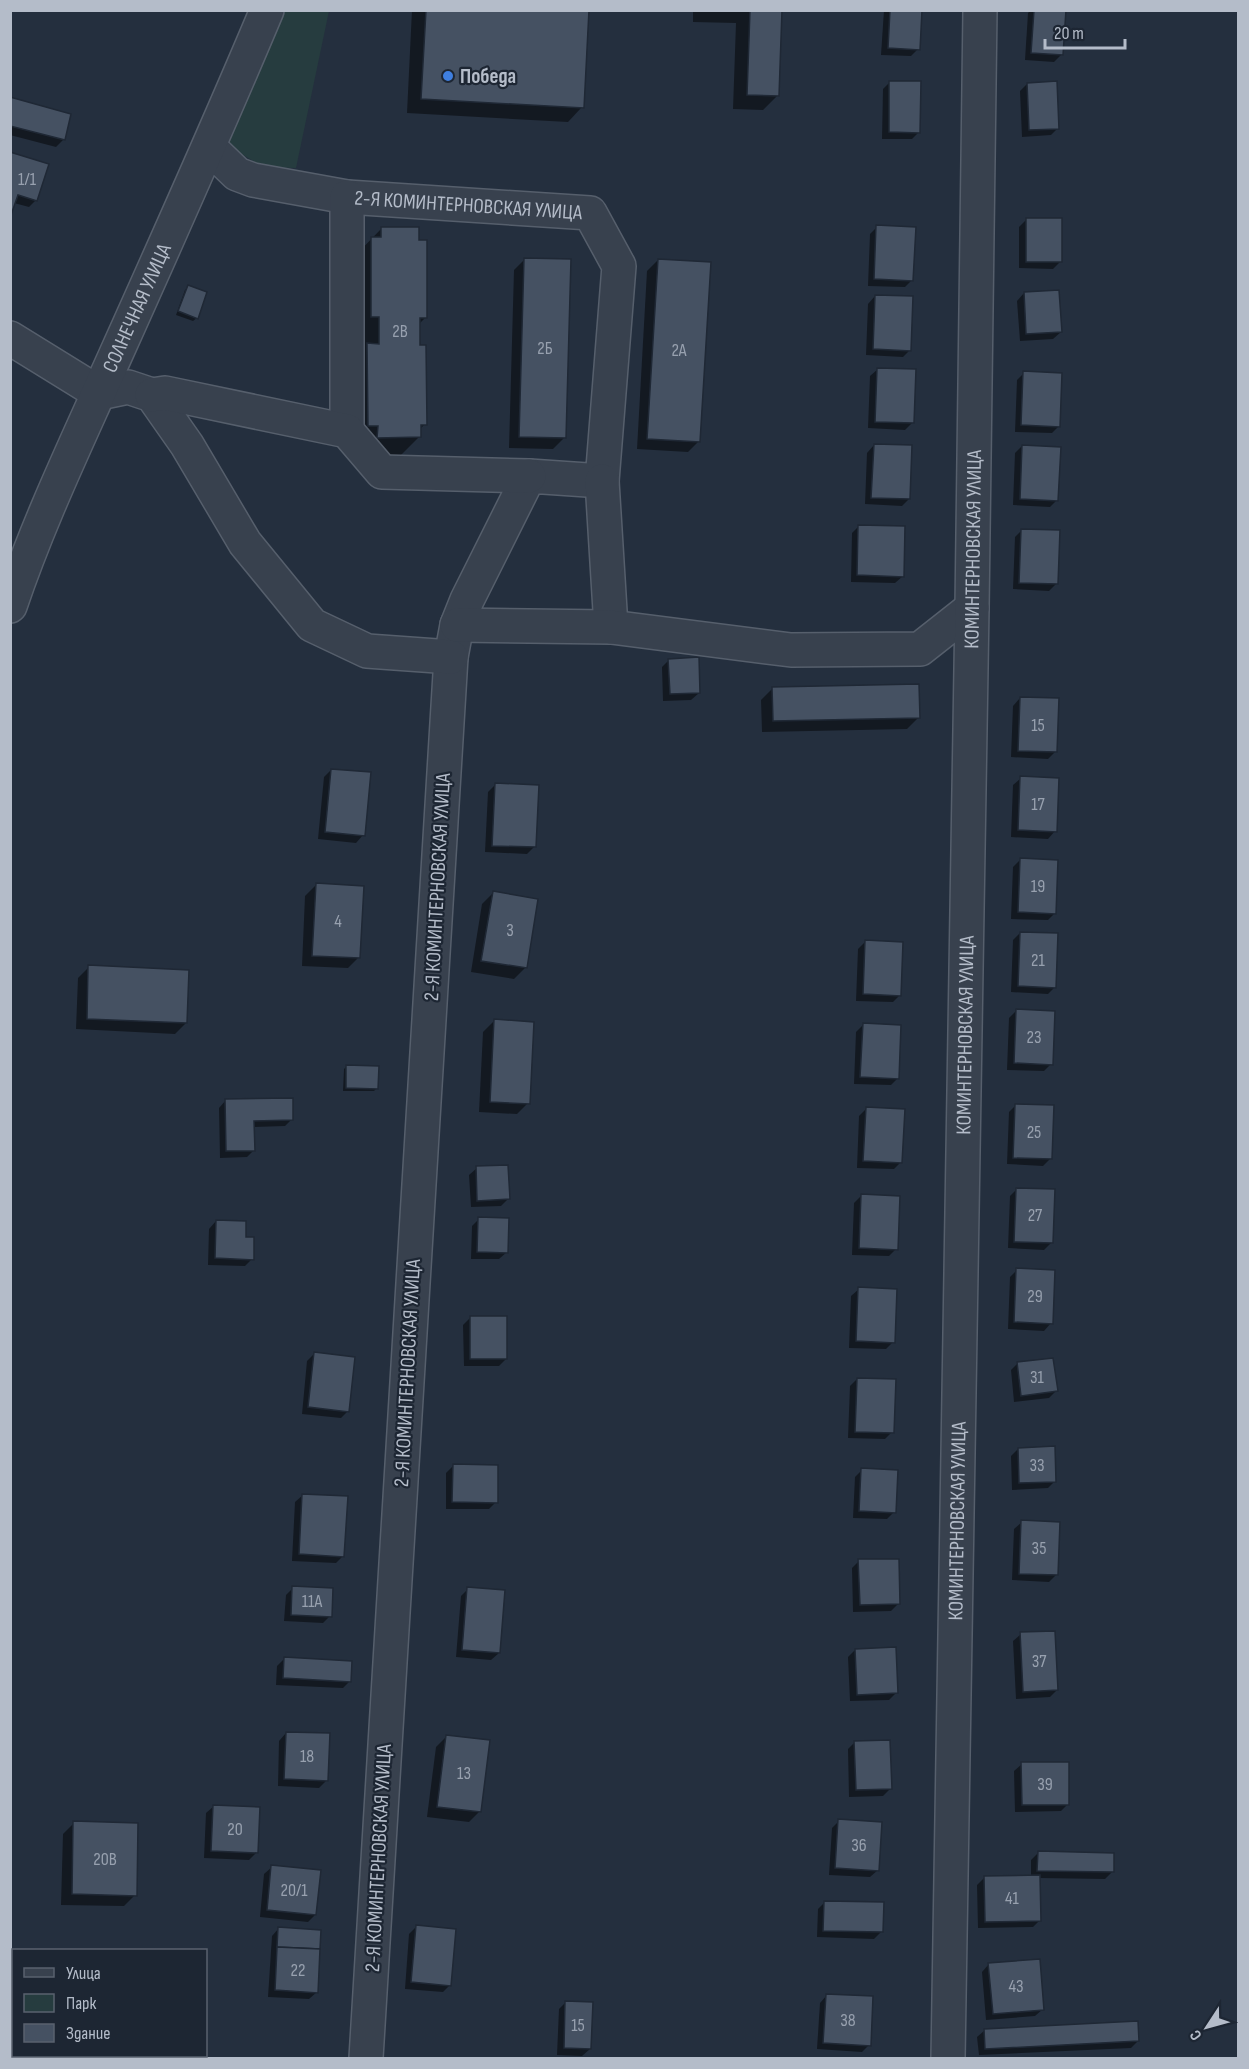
<svg xmlns="http://www.w3.org/2000/svg" width="1249" height="2069" font-family="'Sofia Sans Condensed',sans-serif">
<style>
.green{fill:#263c3f}
.shadow{fill:#0007}
.building{fill:#455162;stroke:#1f2835;stroke-width:1.5}
.lines{fill:none;stroke-linecap:round;stroke-linejoin:round}
.minor-casing{stroke:#565f6c;stroke-width:36}
.minor{stroke:#38414e;stroke-width:33}
.shop-dot{fill:#3f7fe0;stroke:#1d2633;stroke-width:2}
.labels{text-anchor:middle;stroke-width:4.5;stroke-linejoin:round;paint-order:stroke}
.number-label{font-size:18px;fill:#98a1af}
.poi-label{font-size:21px;font-weight:bold;fill:#b4bcc9;stroke:#1d2633;text-anchor:start}
.street-label{font-size:21px;fill:#b4bcc9;stroke:#1d2633}
</style>
<rect width="100%" height="100%" fill="#242f3e"/>
<path class="green" d="M285 11H329L296 168 263 167 227 145Z"/>
<g class="shadow">
<path d="M412 10H587L582 107 568 122 407 113Z"/>
<path d="M693 10H780L777 96 763 110 733 109 736 23 693 22Z"/>
<path d="M884 10H920L918 49 911 56 881 55Z"/>
<path d="M1031 10H1064L1061 55 1054 62 1025 60 1028 13Z"/>
<path d="M890 82 919 132 912 139H882L883 89Z"/>
<path d="M1027 84 1058 128 1051 135 1022 137 1020 91Z"/>
<path d="M10 99 70 115 63 140 56 147 10 135Z"/>
<path d="M10 153 36 200 29 207 14 203Z"/>
<path d="M1027 219 1060 262 1053 269 1019 268V227Z"/>
<path d="M877 227 912 280 905 287 868 286 870 234Z"/>
<path d="M381 229 425 318 419 324 425 424 419 430V437L398 458H357L351 260Z"/>
<path d="M525 259 564 438 553 449 509 448 514 270Z"/>
<path d="M658 260 699 441 688 452 637 449 647 271Z"/>
<path d="M189 287 197 318 193 321 176 315 185 290Z"/>
<path d="M1024 293 1061 332 1053 339 1020 341 1017 301Z"/>
<path d="M875 296 910 350 903 357 866 355 868 304Z"/>
<path d="M878 369 912 423 905 430 868 428 870 376Z"/>
<path d="M1024 373 1059 426 1052 433 1015 432 1017 380Z"/>
<path d="M874 445 909 499 902 506 865 504 867 453Z"/>
<path d="M1022 446 1057 500 1050 507 1013 505 1015 453Z"/>
<path d="M859 526 903 576 895 583 851 582 852 533Z"/>
<path d="M1022 530 1056 584 1049 591 1013 589 1015 537Z"/>
<path d="M669 660 699 693 691 700 663 701 662 667Z"/>
<path d="M772 689 918 718 907 729 762 732 761 700Z"/>
<path d="M1020 698 1055 752 1048 759 1011 757 1013 706Z"/>
<path d="M331 770 363 835 356 843 318 839 324 777Z"/>
<path d="M1021 778 1055 831 1048 839 1011 837 1013 785Z"/>
<path d="M495 785 534 847 527 854 485 852 488 792Z"/>
<path d="M1020 860 1055 913 1048 920 1011 919 1013 867Z"/>
<path d="M316 885 359 957 348 968 302 966 305 896Z"/>
<path d="M493 893 525 968 514 979 471 972 482 904Z"/>
<path d="M1020 933 1055 987 1048 994 1011 992 1013 940Z"/>
<path d="M865 942 900 995 893 1002 856 1001 858 949Z"/>
<path d="M89 967 186 1023 175 1034 76 1029 78 978Z"/>
<path d="M1017 1010 1051 1064 1044 1071 1007 1070 1009 1018Z"/>
<path d="M494 1021 528 1103 517 1114 479 1112 483 1032Z"/>
<path d="M863 1025 898 1078 891 1085 854 1084 856 1032Z"/>
<path d="M347 1066 377 1088 374 1091H343L344 1069Z"/>
<path d="M226 1100 292 1119 285 1126 253 1127 254 1150 247 1157 220 1158 219 1108Z"/>
<path d="M1016 1105 1050 1159 1043 1166 1007 1164 1009 1112Z"/>
<path d="M866 1109 901 1162 894 1169 857 1168 859 1116Z"/>
<path d="M477 1168 508 1199 501 1206 471 1207 469 1175Z"/>
<path d="M1017 1189 1051 1243 1044 1250 1008 1248 1010 1196Z"/>
<path d="M861 1196 896 1249 889 1256 852 1255 854 1203Z"/>
<path d="M479 1219 507 1252 499 1259H471L472 1226Z"/>
<path d="M216 1221 244 1239 252 1259 245 1266 208 1265 209 1229Z"/>
<path d="M1017 1270 1051 1323 1044 1331 1008 1329 1010 1277Z"/>
<path d="M859 1289 893 1342 886 1349 849 1348 851 1296Z"/>
<path d="M470 1318 506 1359 499 1366H464L463 1325Z"/>
<path d="M314 1354 348 1411 341 1418 302 1414 307 1361Z"/>
<path d="M1018 1363 1056 1391 1049 1398 1014 1402 1011 1370Z"/>
<path d="M857 1379 892 1432 885 1439 848 1438 850 1386Z"/>
<path d="M1018 1449 1055 1481 1048 1488 1012 1490 1011 1456Z"/>
<path d="M453 1466 496 1502 489 1509H446V1473Z"/>
<path d="M862 1470 894 1512 887 1519 853 1518 855 1477Z"/>
<path d="M303 1495 343 1556 336 1563 292 1561 295 1502Z"/>
<path d="M1022 1522 1056 1575 1049 1582 1012 1580 1014 1529Z"/>
<path d="M859 1561 898 1604 891 1611 853 1612 852 1568Z"/>
<path d="M293 1588 330 1616 323 1623 284 1621 286 1595Z"/>
<path d="M468 1589 499 1653 491 1660 456 1657 461 1596Z"/>
<path d="M1021 1634 1057 1690 1050 1697 1016 1699 1013 1641Z"/>
<path d="M855 1650 896 1693 889 1700 850 1701 848 1657Z"/>
<path d="M284 1659 350 1681 343 1688 276 1685 277 1666Z"/>
<path d="M286 1733 327 1780 319 1788 278 1786 279 1741Z"/>
<path d="M447 1736 480 1811 469 1822 427 1817 436 1747Z"/>
<path d="M855 1742 890 1789 883 1796 849 1797 848 1749Z"/>
<path d="M1022 1764 1068 1804 1061 1811 1015 1812 1014 1771Z"/>
<path d="M214 1806 256 1853 249 1860 204 1858 206 1813Z"/>
<path d="M839 1821 878 1870 870 1877 829 1875 832 1828Z"/>
<path d="M74 1823 135 1895 124 1906 61 1905 63 1834Z"/>
<path d="M1038 1853 1112 1872 1105 1879 1038 1878 1040 1920 1033 1927 978 1928 977 1885 984 1878 1031 1877V1860Z"/>
<path d="M272 1867 315 1915 308 1922 260 1917 264 1874Z"/>
<path d="M825 1902 881 1932 874 1939 817 1937 818 1909Z"/>
<path d="M416 1927 450 1985 443 1992 405 1989 409 1934Z"/>
<path d="M279 1928 317 1992 309 1999 268 1997 272 1936Z"/>
<path d="M989 1964 1043 2009 1035 2016 986 2020 982 1972Z"/>
<path d="M10 1974 14 1975V2013H10Z"/>
<path d="M827 1995 869 2045 862 2052 817 2049 820 2003Z"/>
<path d="M566 2002 590 2049 582 2056 557 2055 559 2009Z"/>
<path d="M985 2030 1138 2041 1131 2048 979 2055 977 2037Z"/>
</g>
<g class="building">
<path d="M426 10H589L584 108 421 99Z"/>
<path d="M750 10H782L779 96 747 95Z"/>
<path d="M890 10H922L920 50 888 48Z"/>
<path d="M1034 10H1066L1063 55 1031 53Z"/>
<path d="M889 81H921L920 133 889 132Z"/>
<path d="M1057 81 1059 129 1029 130 1027 83Z"/>
<path d="M10 97 71 114 65 140 10 126Z"/>
<path d="M10 152 49 164 37 201 18 195 10 218Z"/>
<rect x="1026" y="218" width="36" height="44"/>
<path d="M876 225 916 227 913 281 874 279Z"/>
<path d="M381 227H419V240H427V318H420V345H426L427 425H421V437L377 438 378 426H368L367 343 379 344V317H371V237H381Z"/>
<path d="M524 258 571 259 566 438 519 437Z"/>
<path d="M658 259 711 262 700 442 647 439Z"/>
<path d="M188 285 207 292 198 319 178 311Z"/>
<path d="M1059 290 1062 332 1026 334 1024 292Z"/>
<path d="M875 295 913 296 911 351 873 349Z"/>
<path d="M877 368 916 369 914 423 875 422Z"/>
<path d="M1023 371 1062 373 1060 427 1021 425Z"/>
<path d="M874 444 912 445 910 499 871 498Z"/>
<path d="M1022 445 1061 447 1058 501 1020 499Z"/>
<path d="M858 525 905 526 904 577 857 575Z"/>
<path d="M1021 529 1060 530 1058 584 1019 583Z"/>
<path d="M699 657 700 693 670 694 668 659Z"/>
<path d="M919 684 920 718 773 721 772 687Z"/>
<path d="M1020 697 1059 698 1057 752 1018 751Z"/>
<path d="M331 769 371 772 365 836 325 832Z"/>
<path d="M1020 776 1059 778 1057 832 1018 830Z"/>
<path d="M495 783 539 785 536 847 492 846Z"/>
<path d="M1020 858 1058 860 1056 914 1018 912Z"/>
<path d="M316 883 364 886 360 958 312 956Z"/>
<path d="M493 891 538 899 527 968 481 961Z"/>
<path d="M1020 932 1058 933 1056 988 1018 986Z"/>
<path d="M865 940 903 942 901 996 863 994Z"/>
<path d="M88 965 189 970 187 1023 87 1019Z"/>
<path d="M1016 1009 1055 1011 1053 1065 1014 1063Z"/>
<path d="M494 1019 534 1022 530 1104 490 1102Z"/>
<path d="M863 1023 901 1025 899 1079 860 1077Z"/>
<path d="M346 1065 379 1066 378 1089 346 1088Z"/>
<path d="M293 1098V1120L254 1121 255 1151H226L225 1099Z"/>
<path d="M1015 1104 1054 1105 1052 1159 1013 1158Z"/>
<path d="M866 1107 905 1109 902 1163 863 1161Z"/>
<path d="M508 1165 510 1199 477 1201 476 1166Z"/>
<path d="M1016 1188 1055 1189 1053 1243 1014 1242Z"/>
<path d="M861 1194 900 1196 898 1250 859 1248Z"/>
<path d="M478 1217 509 1218 508 1253 477 1252Z"/>
<path d="M216 1220 246 1221V1237H254V1260L215 1258Z"/>
<path d="M1016 1268 1055 1270 1053 1324 1014 1322Z"/>
<path d="M858 1287 897 1289 895 1343 856 1341Z"/>
<rect x="470" y="1316" width="37" height="43"/>
<path d="M314 1352 355 1357 349 1412 308 1407Z"/>
<path d="M1053 1358 1058 1391 1021 1396 1017 1362Z"/>
<path d="M857 1378 896 1379 894 1433 855 1432Z"/>
<path d="M1055 1446 1056 1482 1019 1483 1018 1448Z"/>
<path d="M453 1464 498 1465V1503L452 1502Z"/>
<path d="M861 1468 898 1470 896 1513 859 1511Z"/>
<path d="M302 1494 348 1496 344 1557 299 1554Z"/>
<path d="M1021 1520 1060 1522 1058 1575 1019 1574Z"/>
<path d="M858 1559H899L900 1604 860 1605Z"/>
<path d="M292 1586 333 1588 332 1617 291 1615Z"/>
<path d="M467 1587 505 1590 500 1653 462 1650Z"/>
<path d="M1055 1631 1058 1690 1023 1692 1020 1632Z"/>
<path d="M896 1647 898 1693 857 1695 855 1649Z"/>
<path d="M284 1657 352 1661 351 1682 283 1678Z"/>
<path d="M286 1732 330 1733 328 1781 284 1779Z"/>
<path d="M446 1735 490 1740 481 1812 437 1807Z"/>
<path d="M890 1740 892 1789 856 1790 854 1741Z"/>
<path d="M1021 1762H1069V1805H1022Z"/>
<path d="M213 1805 260 1807 258 1853 211 1851Z"/>
<path d="M838 1819 882 1822 879 1871 835 1868Z"/>
<path d="M73 1821 138 1823 137 1896 72 1894Z"/>
<path d="M1038 1851 1114 1853V1872L1037 1871Z"/>
<path d="M271 1865 321 1870 316 1915 267 1910Z"/>
<path d="M1040 1875 1041 1921 985 1922 984 1876Z"/>
<path d="M824 1901 884 1902 883 1932 823 1931Z"/>
<path d="M416 1925 456 1929 451 1986 411 1982Z"/>
<path d="M278 1927 321 1930 320 1949 277 1947Z"/>
<path d="M277 1947 320 1949 318 1993 275 1990Z"/>
<path d="M1040 1959 1044 2010 993 2014 988 1963Z"/>
<rect x="10" y="1973" width="4" height="33"/>
<path d="M826 1994 873 1996 871 2046 823 2043Z"/>
<path d="M565 2001 593 2002 591 2049 564 2048Z"/>
<path d="M1138 2021 1139 2041 985 2049 984 2029Z"/>
</g>
<g class="lines">
<g class="minor-casing">
<g id="minor">
<path id="s1" d="M209 147 237 174 253 180 347 197 590 213 619 266 602 481 529 476 467 600 457 625 451 657 366 2058"/>
<path d="M347 197V431"/>
<path d="M10 338 99 393 128 387 152 395 187 445 245 543 312 625 367 651 451 657"/>
<path d="M152 395 165 393 347 431 382 472 529 476"/>
<path d="M602 481 611 627"/>
<path id="s2" d="M10 606C35 532 67 463 99 392 156 265 213 139 267 10"/>
<path d="M457 625 611 627 791 650 920 649 972 608"/>
<path id="s3" d="M948 2058 972 608 980 10"/>
</g>
</g>
<use href="#minor" class="minor"/>
</g>
<circle class="shop-dot" cx="448" cy="76" r="6"/>
<g class="labels">
<g class="number-label">
<text x="27" y="185">1/1</text>
<text x="400" y="337">2В</text>
<text x="545" y="354">2Б</text>
<text x="679" y="356">2А</text>
<text x="1038" y="731">15</text>
<text x="1038" y="810">17</text>
<text x="1038" y="892">19</text>
<text x="338" y="927">4</text>
<text x="510" y="936">3</text>
<text x="1038" y="966">21</text>
<text x="1034" y="1043">23</text>
<text x="1034" y="1138">25</text>
<text x="1035" y="1221">27</text>
<text x="1035" y="1302">29</text>
<text x="1037" y="1383">31</text>
<text x="1037" y="1471">33</text>
<text x="1039" y="1554">35</text>
<text x="312" y="1607">11А</text>
<text x="1039" y="1667">37</text>
<text x="307" y="1762">18</text>
<text x="464" y="1779">13</text>
<text x="1045" y="1790">39</text>
<text x="235" y="1835">20</text>
<text x="859" y="1851">36</text>
<text x="105" y="1865">20В</text>
<text x="294" y="1896">20/1</text>
<text x="1012" y="1904">41</text>
<text x="298" y="1976">22</text>
<text x="1016" y="1992">43</text>
<text x="848" y="2026">38</text>
<text x="578" y="2031">15</text>
</g>
<g class="poi-label">
<text x="460" y="83">Победа</text>
</g>
<g class="street-label">
<text dy="7" stroke="none"><textPath href="#s1" startOffset="273">2-Я КОМИНТЕРНОВСКАЯ УЛИЦА</textPath></text>
<text dy="7" stroke="none"><textPath href="#s2" startOffset="324">СОЛНЕЧНАЯ УЛИЦА</textPath></text>
<text dy="7" stroke="none"><textPath href="#s3" startOffset="1509">КОМИНТЕРНОВСКАЯ УЛИЦА</textPath></text>
<text transform="translate(437 887) rotate(-87)" y="7">2-Я КОМИНТЕРНОВСКАЯ УЛИЦА</text>
<text dy="7" stroke="none"><textPath href="#s3" startOffset="1023">КОМИНТЕРНОВСКАЯ УЛИЦА</textPath></text>
<text transform="translate(407 1373) rotate(-87)" y="7">2-Я КОМИНТЕРНОВСКАЯ УЛИЦА</text>
<text dy="7" stroke="none"><textPath href="#s3" startOffset="537">КОМИНТЕРНОВСКАЯ УЛИЦА</textPath></text>
<text transform="translate(378 1858) rotate(-87)" y="7">2-Я КОМИНТЕРНОВСКАЯ УЛИЦА</text>
</g>
</g>
<rect width="1249" height="2069" fill="none" stroke="#b4bcc9" stroke-width="24"/>
<rect x="12" y="1949" width="195" height="108" fill="#1d2633" stroke="#59626f" stroke-width="1.5"/>
<rect x="24" y="1968" width="30" height="9" fill="#38414e" stroke="#59626f" stroke-width="1.5"/>
<text x="66" y="1979" font-size="18" fill="#b4bcc9">Улица</text>
<rect x="24" y="1994" width="30" height="18" fill="#263c3f" stroke="#59626f" stroke-width="1.5"/>
<text x="66" y="2009" font-size="18" fill="#b4bcc9">Парк</text>
<rect x="24" y="2024" width="30" height="18" fill="#455162" stroke="#59626f" stroke-width="1.5"/>
<text x="66" y="2039" font-size="18" fill="#b4bcc9">Здание</text>
<g transform="translate(1207 2027) rotate(234)" stroke="#1d2633" stroke-width="4.5" paint-order="stroke">
<path d="M0-4.5L10 22L0 15L-10 22Z" fill="#b4bcc9"/>
<text y="-9" font-size="16" font-weight="bold" text-anchor="middle" fill="#b4bcc9">С</text>
</g>
<path d="M1045 39v9h80v-9" fill="none" stroke="#b4bcc9" stroke-width="3"/>
<text x="1054" y="39" font-size="18" fill="#b4bcc9" stroke="#1d2633" stroke-width="4.5" paint-order="stroke">20 m</text>
</svg>
